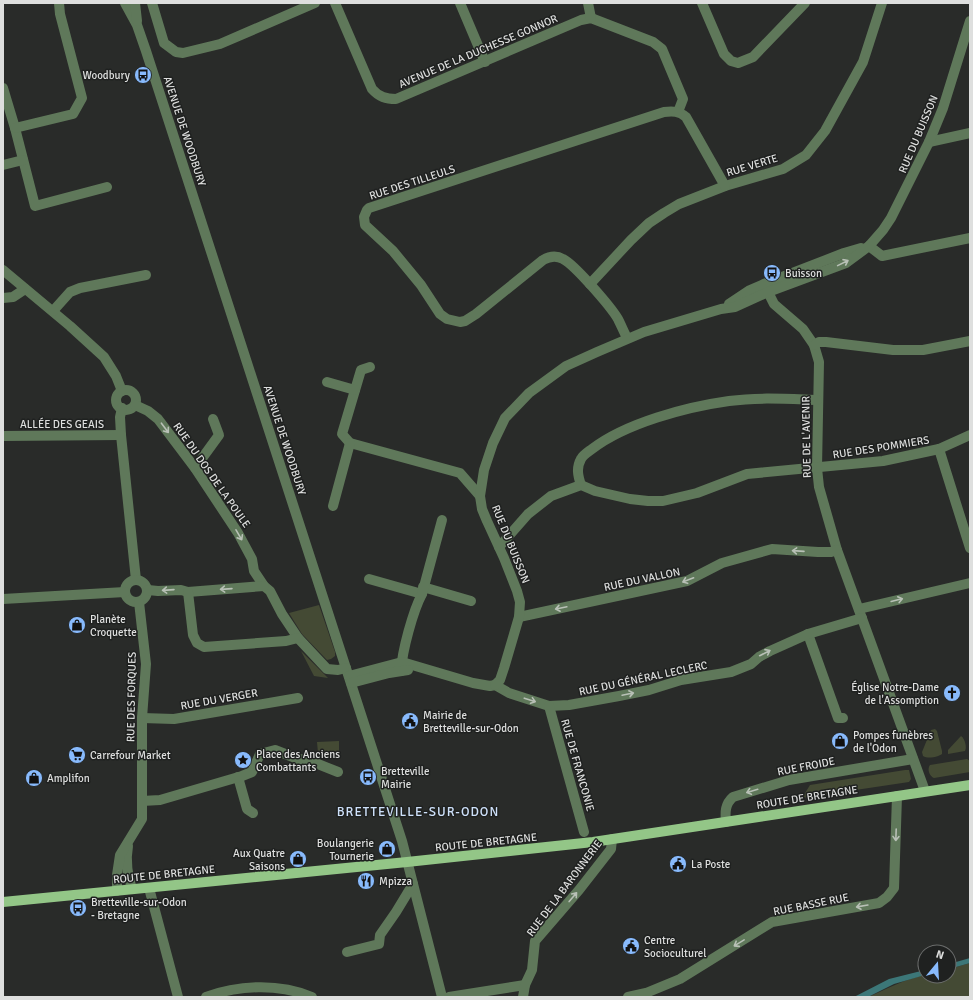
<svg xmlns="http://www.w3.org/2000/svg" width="973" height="1000" font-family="Signika,sans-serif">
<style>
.green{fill:#444a34}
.water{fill:#3c7778}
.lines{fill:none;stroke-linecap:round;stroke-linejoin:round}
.minor{stroke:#5f785a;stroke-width:10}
.major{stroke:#93c687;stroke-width:10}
.oneway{stroke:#b8c0b6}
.labels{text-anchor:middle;stroke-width:3;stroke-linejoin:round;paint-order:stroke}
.street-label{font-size:11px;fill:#dedfde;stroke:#1f2120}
.poi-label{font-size:11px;fill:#dedfde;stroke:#1f2120;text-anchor:start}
.quarter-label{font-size:13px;letter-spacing:1px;fill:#cee1fa;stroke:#1f2120}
</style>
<rect width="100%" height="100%" fill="#292b29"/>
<g class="green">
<path d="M319 605 335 652V656L331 659 327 660 302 634 289 613Z"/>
<path d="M301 651 328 678 314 676Z"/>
<path d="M935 729 937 731 942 751V754C938 757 928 759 923 756L922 752 931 730Z"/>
<path d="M961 736C965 739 967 747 965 751L948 754V750Z"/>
<path d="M339 741V753H318L317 742Z"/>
<path d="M967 759 970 761V772L934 778C929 776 927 769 930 765Z"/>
<path d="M905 770H909L911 779 909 782 802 798 810 785Z"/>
<path d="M970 963V997H868C887 989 905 979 925 975V976H949V969Z"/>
</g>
<g class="water">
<path d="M970 958V963L949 969V964Z"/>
<path d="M925 970V975L894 984 868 997H854L889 979Z"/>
</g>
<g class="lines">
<g class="minor">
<path d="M125 3 137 25 146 51 402 841 442 997"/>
<path d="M135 3 137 21"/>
<path d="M152 3 164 43 176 52 183 53 220 44 315 3"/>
<path d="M335 3 372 89C379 97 386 99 396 99L581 20 591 18 653 42 662 49 683 99 678 112"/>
<path d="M460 3 485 62"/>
<path d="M588 3 591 18"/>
<path d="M702 3 724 54 731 61 738 63 753 57 805 3"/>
<path d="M3 88 15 128 35 206 107 187"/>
<path d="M15 128 73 114 82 98 60 14 59 3"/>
<path d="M929 142 970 133"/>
<path d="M3 165 23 160"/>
<path d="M869 246 882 256 970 238"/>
<path d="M3 270 70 326 104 357 116 376 122 391"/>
<path d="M590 284 631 240 649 223 664 213 679 204 725 186 783 169 806 155 825 131 863 62 882 3"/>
<path d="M764 284 774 304 803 329 814 345 819 362 817 468 819 487 837 550 925 791"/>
<path d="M3 298 13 297 25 289"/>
<path d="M729 304 750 290 764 284 844 253 861 248"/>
<path d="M53 311 70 292 80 288 146 275"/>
<path d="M627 338C624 332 621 325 618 319 611 307 575 265 563 259 556 255 550 256 543 260L476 314 465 321 460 322 447 319 440 314 421 285 393 251 365 225 364 217 367 210 369 208 664 112C673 111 679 111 686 117L725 186"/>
<path d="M814 345 819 342H826L893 350H923L970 341"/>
<path d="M370 367 361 370 342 434 350 443 460 473 480 496"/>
<path d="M327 382 355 390"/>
<circle cx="126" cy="400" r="10"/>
<path d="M135 405 148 411 158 419 195 468 238 533 252 559 254 571 264 586 270 591 282 614 298 638 327 669 338 670 346 668"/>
<path d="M122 408 120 417 121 435 136 580"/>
<path d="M3 436 121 435"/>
<path d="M939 449 970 548"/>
<path d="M195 468 219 435 213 419"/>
<path d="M581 485C578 476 576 468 581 459 583 455 588 452 592 449 626 423 686 407 729 401 758 397 788 399 817 400"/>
<path d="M333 506 350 443"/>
<path d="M499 547 528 514 551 496 581 485 595 491 630 499 648 501H663L697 493 747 474 883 461 939 449 970 435"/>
<path d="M369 579 422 594"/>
<circle cx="136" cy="591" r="11"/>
<path d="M423 587 471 601"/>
<path d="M148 590 158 591 181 590 188 592 264 586"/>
<path d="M188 592 193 635 197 643 204 647 286 641 298 638"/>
<path d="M3 599 125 592"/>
<path d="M859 609 970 583"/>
<path d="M519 617 687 581 722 563 772 549 818 552H831L837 550"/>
<path d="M808 634 838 718H843"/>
<path d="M401 671C402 651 413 611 422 594L442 520"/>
<path d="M349 676 402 662 473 683 490 686 495 685 509 693 549 706 569 705 619 696 649 690 681 680 731 672 751 664 759 657 770 651 808 634 862 618"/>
<path d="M351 683 389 673 408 670"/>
<path d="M495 685 500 680 504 668 519 617 520 602 517 591 504 558 487 521 482 509 480 496 484 470 493 443 505 418 529 393 566 366 597 352 644 332 721 309 735 307 768 292 846 263 869 246 883 230 891 218 929 142 943 108 970 21"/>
<path d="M549 706 584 832"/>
<path d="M142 718 174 719 298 698"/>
<path d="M238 777 247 809 253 813"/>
<path d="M142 801 160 800 242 776 252 772 260 754 275 750 298 759 308 760 338 772"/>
<path d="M726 822C725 812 725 804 733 797L789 780 913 759"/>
<path d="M128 846C125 862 128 875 132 889"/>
<path d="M149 888 178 997"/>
<path d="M117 891V875L120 855 142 819V718L146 664 139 602"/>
<path d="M347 952 379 944 380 935 396 912 413 884"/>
<path d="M206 997C238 985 279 983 312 997"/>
<path d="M449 997 525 985"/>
<path d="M523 997 525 985 532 970 535 941 579 890 611 849 612 839"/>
<path d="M628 997 646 993 680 979 772 922 879 903 887 897 894 888 897 796"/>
</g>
<path class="major" d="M3 902 407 862 593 842 970 785"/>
</g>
<defs><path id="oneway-shaft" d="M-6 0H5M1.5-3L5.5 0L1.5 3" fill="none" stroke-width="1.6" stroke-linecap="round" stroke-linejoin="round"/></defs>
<g class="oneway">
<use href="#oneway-shaft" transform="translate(843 263) rotate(-26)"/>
<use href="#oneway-shaft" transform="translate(165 428) rotate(53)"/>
<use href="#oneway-shaft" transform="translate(239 535) rotate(60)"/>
<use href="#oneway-shaft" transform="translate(798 551) rotate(-176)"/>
<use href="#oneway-shaft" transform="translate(688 580) rotate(159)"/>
<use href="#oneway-shaft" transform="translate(226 589) rotate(176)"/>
<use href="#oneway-shaft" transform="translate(168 590) rotate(176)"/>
<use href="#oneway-shaft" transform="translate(897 600) rotate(-14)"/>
<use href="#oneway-shaft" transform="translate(561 608) rotate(168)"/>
<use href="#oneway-shaft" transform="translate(765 653) rotate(-27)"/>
<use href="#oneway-shaft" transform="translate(628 694) rotate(-12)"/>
<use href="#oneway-shaft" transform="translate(530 700) rotate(18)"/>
<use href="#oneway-shaft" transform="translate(752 791) rotate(163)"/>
<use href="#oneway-shaft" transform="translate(896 835) rotate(92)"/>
<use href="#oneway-shaft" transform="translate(573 897) rotate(-50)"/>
<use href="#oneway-shaft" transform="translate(862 906) rotate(170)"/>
<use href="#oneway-shaft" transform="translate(739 943) rotate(149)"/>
</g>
<defs>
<g id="bus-disc" transform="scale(0.9)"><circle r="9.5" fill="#88bafc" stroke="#1f2120"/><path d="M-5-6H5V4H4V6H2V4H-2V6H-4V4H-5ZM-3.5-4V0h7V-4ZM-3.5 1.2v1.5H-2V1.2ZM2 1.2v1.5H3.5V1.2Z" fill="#111"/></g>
<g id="shop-disc" transform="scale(0.9)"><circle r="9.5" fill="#88bafc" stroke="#1f2120"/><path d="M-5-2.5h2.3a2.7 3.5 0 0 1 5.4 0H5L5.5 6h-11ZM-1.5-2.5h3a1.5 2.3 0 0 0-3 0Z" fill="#111"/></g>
<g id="church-disc" transform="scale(0.9)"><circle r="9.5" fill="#88bafc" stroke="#1f2120"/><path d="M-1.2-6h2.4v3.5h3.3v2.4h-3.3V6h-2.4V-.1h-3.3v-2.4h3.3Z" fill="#111"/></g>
<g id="civic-disc" transform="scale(0.9)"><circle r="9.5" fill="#88bafc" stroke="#1f2120"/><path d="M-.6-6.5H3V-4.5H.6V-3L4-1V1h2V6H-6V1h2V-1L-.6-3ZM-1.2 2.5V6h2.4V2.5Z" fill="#111"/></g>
<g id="supermarket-disc" transform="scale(0.9)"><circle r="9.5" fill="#88bafc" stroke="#1f2120"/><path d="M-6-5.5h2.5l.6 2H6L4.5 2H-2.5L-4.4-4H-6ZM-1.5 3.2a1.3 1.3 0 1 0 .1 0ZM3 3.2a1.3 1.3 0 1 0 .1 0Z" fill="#111"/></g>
<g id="sight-disc" transform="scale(0.9)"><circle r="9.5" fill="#88bafc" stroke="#1f2120"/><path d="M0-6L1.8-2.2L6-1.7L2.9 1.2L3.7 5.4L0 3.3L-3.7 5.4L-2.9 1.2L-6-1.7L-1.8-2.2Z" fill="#111"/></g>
<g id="restaurant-disc" transform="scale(0.9)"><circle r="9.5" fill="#88bafc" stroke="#1f2120"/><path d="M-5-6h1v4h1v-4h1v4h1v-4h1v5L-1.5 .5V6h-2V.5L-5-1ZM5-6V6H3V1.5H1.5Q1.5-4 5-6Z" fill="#111"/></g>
</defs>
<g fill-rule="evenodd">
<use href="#bus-disc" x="143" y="75"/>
<use href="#bus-disc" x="772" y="273"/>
<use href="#shop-disc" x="77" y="625"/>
<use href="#church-disc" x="952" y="693"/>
<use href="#civic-disc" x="410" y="721"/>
<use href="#shop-disc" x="840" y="741"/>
<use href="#supermarket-disc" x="77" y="755"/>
<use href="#sight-disc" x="243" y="760"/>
<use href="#bus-disc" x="368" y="777"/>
<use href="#shop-disc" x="34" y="778"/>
<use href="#shop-disc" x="387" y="849"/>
<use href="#shop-disc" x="298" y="859"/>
<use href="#civic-disc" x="678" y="864"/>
<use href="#restaurant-disc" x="366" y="881"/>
<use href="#bus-disc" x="78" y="908"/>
<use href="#civic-disc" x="631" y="946"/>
</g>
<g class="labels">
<g class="street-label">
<text transform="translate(478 51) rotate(-23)" y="4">AVENUE DE LA DUCHESSE GONNOR</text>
<text transform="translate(185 131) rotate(72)" y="4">AVENUE DE WOODBURY</text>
<text transform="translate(918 134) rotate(-67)" y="4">RUE DU BUISSON</text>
<text transform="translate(752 165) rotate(-17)" y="4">RUE VERTE</text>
<text transform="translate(412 182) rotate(-18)" y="4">RUE DES TILLEULS</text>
<text x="62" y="428">ALLÉE DES GEAIS</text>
<text transform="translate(806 437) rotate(-91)" y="4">RUE DE L'AVENIR</text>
<text transform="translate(285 440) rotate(72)" y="4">AVENUE DE WOODBURY</text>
<text transform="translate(881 447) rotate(-9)" y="4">RUE DES POMMIERS</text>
<text transform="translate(212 475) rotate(55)" y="4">RUE DU DOS DE LA POULE</text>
<text transform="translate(511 544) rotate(68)" y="4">RUE DU BUISSON</text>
<text transform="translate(642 579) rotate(-12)" y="4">RUE DU VALLON</text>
<text transform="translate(643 678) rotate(-12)" y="4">RUE DU GÉNÉRAL LECLERC</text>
<text transform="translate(131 697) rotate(-89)" y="4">RUE DES FORQUES</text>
<text transform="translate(219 699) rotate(-10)" y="4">RUE DU VERGER</text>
<text transform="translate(578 765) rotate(74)" y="4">RUE DE FRANCONIE</text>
<text transform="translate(806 766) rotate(-11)" y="4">RUE FROIDE</text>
<text transform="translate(807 797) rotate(-9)" y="4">ROUTE DE BRETAGNE</text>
<text transform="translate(486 842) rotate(-6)" y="4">ROUTE DE BRETAGNE</text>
<text transform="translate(164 874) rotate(-6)" y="4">ROUTE DE BRETAGNE</text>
<text transform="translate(564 888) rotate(-53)" y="4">RUE DE LA BARONNERIE</text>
<text transform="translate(811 904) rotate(-11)" y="4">RUE BASSE RUE</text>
</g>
<g class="poi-label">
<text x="130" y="79" text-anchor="end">Woodbury</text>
<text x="785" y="277">Buisson</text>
<text x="90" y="623">Planète<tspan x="90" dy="13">Croquette</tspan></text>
<text x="939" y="691" text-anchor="end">Église Notre-Dame<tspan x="939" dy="13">de l'Assomption</tspan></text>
<text x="423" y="719">Mairie de<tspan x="423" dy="13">Bretteville-sur-Odon</tspan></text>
<text x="853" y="739">Pompes funèbres<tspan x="853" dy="13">de l'Odon</tspan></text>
<text x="256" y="758">Place des Anciens<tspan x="256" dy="13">Combattants</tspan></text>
<text x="90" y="759">Carrefour Market</text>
<text x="381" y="775">Bretteville<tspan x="381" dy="13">Mairie</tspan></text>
<text x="47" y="782">Amplifon</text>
<text x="374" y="847" text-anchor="end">Boulangerie<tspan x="374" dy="13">Tournerie</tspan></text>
<text x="285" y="857" text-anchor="end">Aux Quatre<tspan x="285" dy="13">Saisons</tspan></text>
<text x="691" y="868">La Poste</text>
<text x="379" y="885">Mpizza</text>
<text x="91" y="906">Bretteville-sur-Odon<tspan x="91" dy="13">- Bretagne</tspan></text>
<text x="644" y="944">Centre<tspan x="644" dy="13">Socioculturel</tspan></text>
</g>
<g class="quarter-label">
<text x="418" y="816">BRETTEVILLE-SUR-ODON</text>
</g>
</g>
<rect width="973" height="1000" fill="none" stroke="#dedfde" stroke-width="8"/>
<g transform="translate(937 964) rotate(18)"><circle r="19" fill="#1f2120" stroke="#6b6d6c"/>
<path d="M0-3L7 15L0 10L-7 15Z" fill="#88bafc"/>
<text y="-6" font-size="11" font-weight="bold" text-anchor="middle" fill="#dedfde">N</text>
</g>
</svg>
